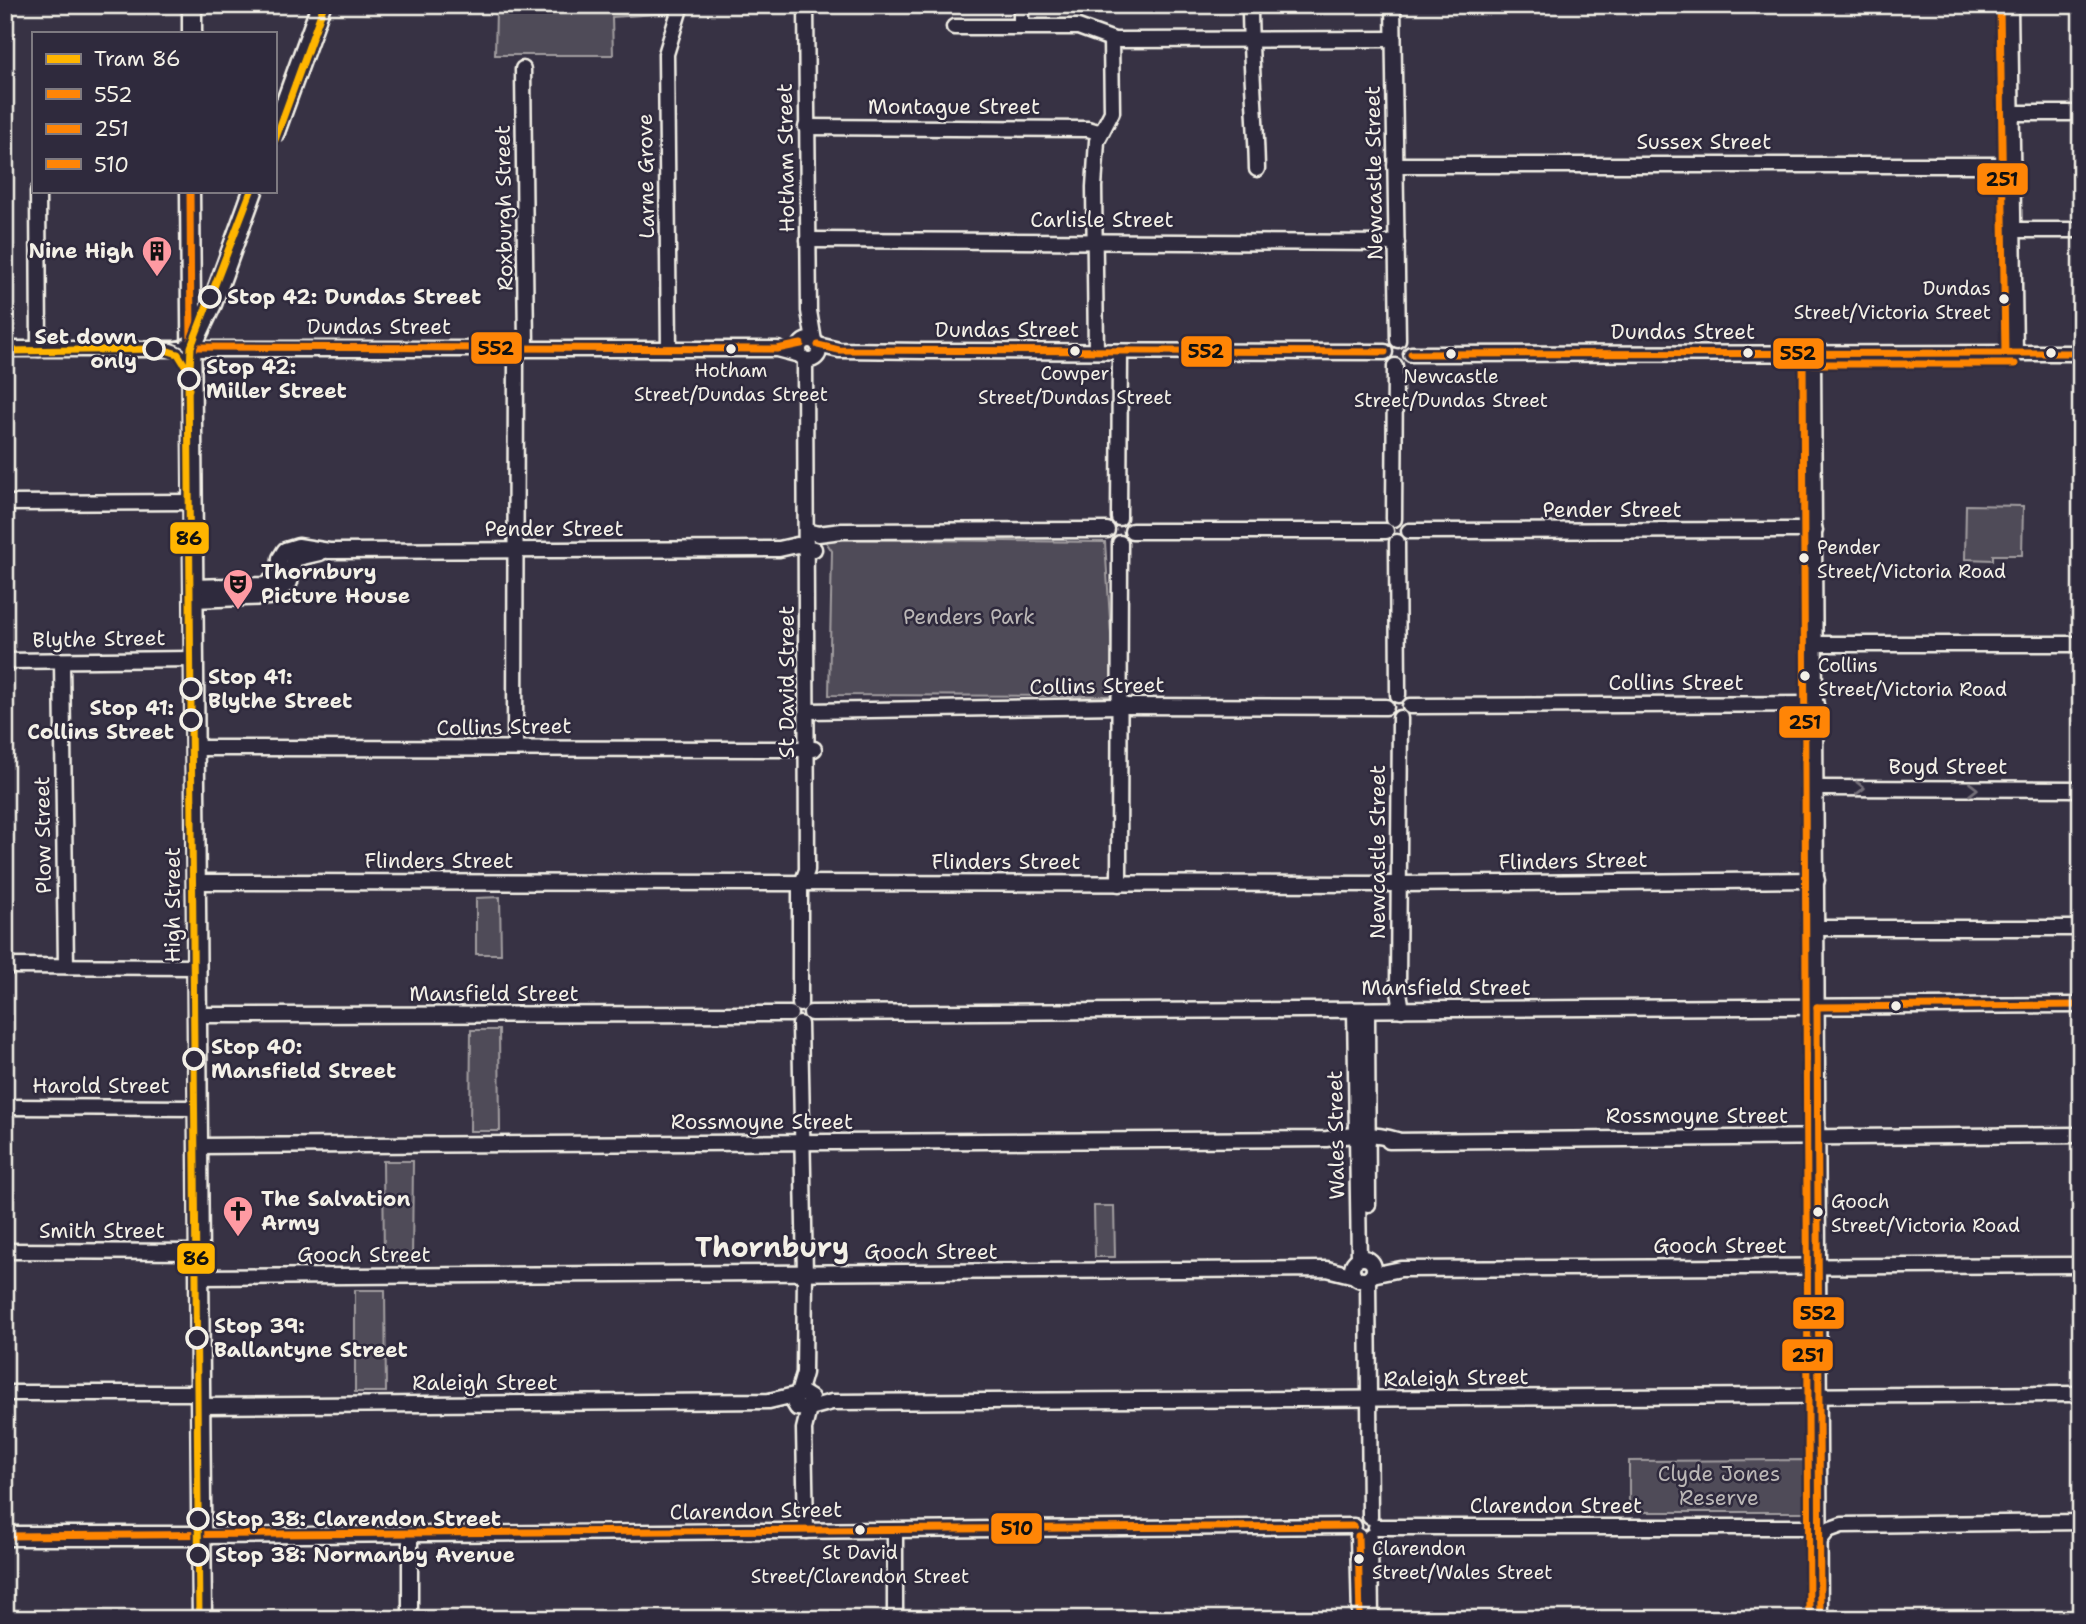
<svg xmlns="http://www.w3.org/2000/svg" width="2086" height="1624" font-family="'Shantell Sans',sans-serif">
<style>
.green{fill:#504b59;stroke:#a29ea0;stroke-width:2}
.lines{fill:none;stroke-linecap:round;stroke-linejoin:round}
.minor-casing{stroke:#f4f1e8;stroke-width:19}
.major-casing{stroke:#f4f1e8;stroke-width:23}
.minor{stroke:#2f2a3d;stroke-width:14}
.major{stroke:#2f2a3d;stroke-width:18}
.tram{stroke:#f4f1e8;stroke-width:2}
.bus-1-casing{stroke:#2f2a3d;stroke-width:12}
.bus-2-casing{stroke:#2f2a3d;stroke-width:12}
.bus-3-casing{stroke:#2f2a3d;stroke-width:12}
.bus-1{stroke:#ff8506;stroke-width:7}
.bus-2{stroke:#ff8506;stroke-width:7}
.bus-3{stroke:#ff8506;stroke-width:7}
.tram-1-casing{stroke:#2f2a3d;stroke-width:12}
.tram-1{stroke:#ffb500;stroke-width:7}
.oneway{stroke:#747079}
.stop-dot{fill:#2f2a3d;stroke:#f4f1e8;stroke-width:3.5}
.bus-dot{fill:#f4f1e8;stroke:#2f2a3d;stroke-width:2.5}
.labels{text-anchor:middle;stroke-width:5;stroke-linejoin:round;paint-order:stroke}
.bus-label{font-size:19px;fill:#f4f1e8;stroke:#2f2a3d}
.street-label{font-size:21px;fill:#f4f1e8;stroke:#2f2a3d}
.poi-label{font-size:21px;font-weight:bold;fill:#f4f1e8;stroke:#2f2a3d;text-anchor:start}
.stop-label{font-size:21px;font-weight:bold;fill:#f4f1e8;stroke:#2f2a3d;text-anchor:start}
.park-label{font-size:21px;fill:#bbb7b6;stroke:#2f2a3d}
.district-label{font-size:28px;font-weight:bold;fill:#f4f1e8;stroke:#2f2a3d}
.line-badge{stroke:#2f2a3d;stroke-width:2.5}
.pale-badge-label{font-size:19px;text-anchor:middle;font-weight:bold;fill:#111}
</style>
<rect width="100%" height="100%" fill="#373244"/>
<filter id="ink" filterUnits="userSpaceOnUse"><feTurbulence type="fractalNoise" baseFrequency=".0143" numOctaves="2"/><feDisplacementMap in="SourceGraphic" scale="14" xChannelSelector="R" yChannelSelector="G"/><feConvolveMatrix kernelMatrix="1 2 1 2 8 2 1 2 1" color-interpolation-filters="sRGB"/></filter>
<g filter="url(#ink)">
<g class="green">
<path d="M500 5H675L672 13 612 17 613 55H495L496 9Z"/>
<path d="M1966 505 2023 506 2022 555H1993V560L1965 559Z"/>
<path d="M824 539 1105 542 1115 696 829 695 832 551Z"/>
<path d="M500 897 501 954H476V898Z"/>
<path d="M471 1030H499L500 1131H470Z"/>
<path d="M383 1161H413L412 1262 384 1261Z"/>
<path d="M1094 1206H1114L1115 1257H1095Z"/>
<path d="M355 1290H385L386 1392H355Z"/>
<path d="M1808 1460V1512H1629V1461Z"/>
</g>
<g class="lines">
<g class="minor-casing">
<g id="minor">
<path d="M806 5 809 311 814 341"/>
<path d="M1021 5V26"/>
<path d="M1250 5C1250 60 1256 114 1257 169"/>
<path d="M1393 5 1398 340"/>
<path d="M2010 5 2015 353"/>
<path d="M954 27H1078L1114 40 1393 39"/>
<path d="M523 69 526 348"/>
<path d="M2011 113H2081"/>
<path d="M806 127 1088 129 1101 133"/>
<path d="M1395 165H2013"/>
<path d="M38 191 39 349"/>
<path d="M2013 230H2081"/>
<path d="M808 240 1397 243"/>
<circle cx="809" cy="350" r="10"/>
<path d="M818 345 839 350 924 351 1385 352"/>
<path d="M5 349H777L800 355"/>
<path d="M669 349 666 54 681 5"/>
<path d="M1096 351 1094 187 1097 141 1112 112 1111 39"/>
<path d="M1813 353 1820 1619"/>
<path d="M1411 354 2081 353"/>
<path d="M5 503 193 502"/>
<path d="M1119 518 1120 352"/>
<path d="M1394 519 1395 366"/>
<path d="M807 531 818 534 842 531 1107 530"/>
<path d="M1132 531H1386"/>
<path d="M1409 531 1815 530"/>
<path d="M1397 542 1398 695"/>
<path d="M193 587 265 585 279 575 280 558 285 550 298 546 329 551 779 549 797 545 814 549"/>
<path d="M193 600 269 597 290 582 294 559 320 553"/>
<path d="M1815 644H2081"/>
<path d="M5 661 194 659"/>
<path d="M62 661 66 966"/>
<path d="M1410 706 1816 704"/>
<path d="M808 711 1120 706 1386 707"/>
<path d="M1400 718 1398 986 1402 1010"/>
<path d="M515 746 516 348"/>
<path d="M195 748 814 749"/>
<path d="M1816 788 2081 789"/>
<path d="M196 882 1399 884 1817 880"/>
<path d="M1119 884 1120 543"/>
<path d="M1817 928H2081"/>
<path d="M5 966 196 967"/>
<path d="M800 1004V889L807 870 805 360"/>
<path d="M1355 1010 1359 1259"/>
<path d="M1367 1010 1368 1204"/>
<path d="M811 1013 2081 1005"/>
<path d="M197 1015 790 1014"/>
<path d="M5 1107 198 1108"/>
<path d="M1389 1141 2081 1135"/>
<path d="M198 1146 1327 1139C1350 1134 1374 1133 1397 1140"/>
<path d="M5 1251 199 1252"/>
<circle cx="1363" cy="1269" r="11"/>
<path d="M1372 1275 1401 1269 2081 1265"/>
<path d="M199 1277 1327 1269 1355 1276"/>
<path d="M1368 1279 1370 1517"/>
<path d="M5 1393H200"/>
<path d="M798 1394 804 1373 805 1274 800 1024"/>
<path d="M200 1406 769 1401 803 1393 811 1398 809 1409 797 1408 794 1403 797 1395"/>
<path d="M810 1408 832 1402 2081 1394"/>
<path d="M1376 1527H1821"/>
<path d="M895 1530V1619"/>
<path d="M806 1531 804 1429 809 1409"/>
<path d="M201 1536 1354 1526"/>
<path d="M1358 1536 1360 1619"/>
<path d="M1370 1537 1371 1619"/>
<path d="M1821 1539 1828 1530 1842 1525 2081 1522"/>
<path d="M410 1619V1535"/>
</g>
</g>
<g class="major-casing">
<g id="major">
<path d="M192 5V33"/>
<path d="M275 132 321 5"/>
<path d="M190 191 202 1619"/>
<path d="M193 344 212 304 253 191"/>
<path d="M5 1536H201"/>
</g>
</g>
<use href="#minor" class="minor"/>
<use href="#major" class="major"/>
<g class="tram">
<path d="M165 342C185 344 193 355 195 374"/>
<path d="M5 346C42 346 156 352 184 338 194 332 200 323 205 313"/>
</g>
<g class="bus-1-casing">
<g id="bus-1">
<path d="M190 191 191 347"/>
<path d="M818 345 839 350 1385 352"/>
<path d="M191 347 777 349 801 344"/>
<path d="M1411 354 2081 353"/>
<path d="M1817 1007 1820 1619"/>
<path d="M1817 1007 2081 1005"/>
</g>
</g>
<g class="bus-2-casing">
<g id="bus-2">
<path d="M2000 5 2005 353"/>
<path d="M1803 353 1809 1619"/>
<path d="M1813 364H2015"/>
</g>
</g>
<g class="bus-3-casing">
<g id="bus-3">
<path d="M5 1536 1354 1526"/>
<path d="M1358 1536 1360 1619"/>
</g>
</g>
<use href="#bus-1" class="bus-1"/>
<use href="#bus-2" class="bus-2"/>
<use href="#bus-3" class="bus-3"/>
<g class="tram-1-casing">
<g id="tram-1">
<path d="M275 140 324 5"/>
<path d="M5 351 162 349 178 354 188 370 199 1619"/>
<path d="M189 389 191 347 251 191"/>
</g>
</g>
<use href="#tram-1" class="tram-1"/>
</g>
<defs><path id="oneway-chevron" d="M-2-3.5L2.5 0L-2 3.5" fill="none" stroke-width="1.6" stroke-linecap="round" stroke-linejoin="round" transform="scale(1.75)"/></defs>
<g class="oneway">
<use href="#oneway-chevron" transform="translate(1860 788) rotate(1)"/>
<use href="#oneway-chevron" transform="translate(1973 789)"/>
</g>
</g>
<defs>
<g id="building-pin" transform="scale(1.575)"><path d="M0 17L-7.5 6A9.5 9.5 0 1 1 7.5 6Z" fill="#ff9aa2" stroke="#2f2a3d"/><path d="M-4-6H4V6H1V3H-1V6H-4ZM-2.5-4.3h1.7v1.8h-1.7ZM.8-4.3h1.7v1.8H.8ZM-2.5-1h1.7V.8h-1.7ZM.8-1h1.7V.8H.8Z" fill="#111"/></g>
<g id="theatre-pin" transform="scale(1.575)"><path d="M0 17L-7.5 6A9.5 9.5 0 1 1 7.5 6Z" fill="#ff9aa2" stroke="#2f2a3d"/><path d="M-5-5.5Q0-4 5-5.5V0Q5 5 0 6Q-5 5-5 0ZM-3.3-2.5H-1v1.5H-3.3ZM1-2.5H3.3v1.5H1ZM-2.8 1Q0 5.5 2.8 1Z" fill="#111"/></g>
<g id="church-pin" transform="scale(1.575)"><path d="M0 17L-7.5 6A9.5 9.5 0 1 1 7.5 6Z" fill="#ff9aa2" stroke="#2f2a3d"/><path d="M-1.2-6h2.4v3.5h3.3v2.4h-3.3V6h-2.4V-.1h-3.3v-2.4h3.3Z" fill="#111"/></g>
</defs>
<g fill-rule="evenodd">
<use href="#building-pin" x="157" y="251"/>
<use href="#theatre-pin" x="238" y="584"/>
<use href="#church-pin" x="238" y="1211"/>
</g>
<g class="stop-dot">
<circle cx="210" cy="297" r="10"/>
<circle cx="154" cy="349" r="10"/>
<circle cx="189" cy="379" r="10"/>
<circle cx="191" cy="689" r="10"/>
<circle cx="191" cy="720" r="10"/>
<circle cx="194" cy="1059" r="10"/>
<circle cx="197" cy="1338" r="10"/>
<circle cx="198" cy="1519" r="10"/>
<circle cx="198" cy="1555" r="10"/>
</g>
<g class="bus-dot">
<circle cx="2004" cy="299" r="6"/>
<circle cx="731" cy="349" r="6"/>
<circle cx="1075" cy="351" r="6"/>
<circle cx="1748" cy="353" r="6"/>
<circle cx="2051" cy="353" r="6"/>
<circle cx="1451" cy="354" r="6"/>
<circle cx="1804" cy="558" r="6"/>
<circle cx="1805" cy="676" r="6"/>
<circle cx="1896" cy="1006" r="6"/>
<circle cx="1818" cy="1212" r="6"/>
<circle cx="860" cy="1530" r="6"/>
<circle cx="1359" cy="1559" r="6"/>
</g>
<g class="labels">
<g class="bus-label">
<text x="1991" y="295" text-anchor="end">Dundas<tspan x="1991" dy="24">Street/Victoria Street</tspan></text>
<text x="731" y="377">Hotham<tspan x="731" dy="24">Street/Dundas Street</tspan></text>
<text x="1075" y="380">Cowper<tspan x="1075" dy="24">Street/Dundas Street</tspan></text>
<text x="1451" y="383">Newcastle<tspan x="1451" dy="24">Street/Dundas Street</tspan></text>
<text x="1817" y="554" text-anchor="start">Pender<tspan x="1817" dy="24">Street/Victoria Road</tspan></text>
<text x="1818" y="672" text-anchor="start">Collins<tspan x="1818" dy="24">Street/Victoria Road</tspan></text>
<text x="1831" y="1208" text-anchor="start">Gooch<tspan x="1831" dy="24">Street/Victoria Road</tspan></text>
<text x="1372" y="1555" text-anchor="start">Clarendon<tspan x="1372" dy="24">Street/Wales Street</tspan></text>
<text x="860" y="1559">St David<tspan x="860" dy="24">Street/Clarendon Street</tspan></text>
</g>
<g class="street-label">
<text x="954" y="114">Montague Street</text>
<text x="1704" y="149">Sussex Street</text>
<text transform="translate(786 158) rotate(-91)" y="7">Hotham Street</text>
<text transform="translate(1374 173) rotate(-91)" y="7">Newcastle Street</text>
<text transform="translate(646 176) rotate(-91)" y="7">Larne Grove</text>
<text transform="translate(504 208) rotate(-91)" y="7">Roxburgh Street</text>
<text x="1102" y="227">Carlisle Street</text>
<text x="379" y="334">Dundas Street</text>
<text x="1007" y="337">Dundas Street</text>
<text x="1683" y="339">Dundas Street</text>
<text x="1612" y="517">Pender Street</text>
<text x="554" y="536">Pender Street</text>
<text transform="translate(99 639) rotate(-1)" y="7">Blythe Street</text>
<text transform="translate(787 682) rotate(-90)" y="7">St David Street</text>
<text x="1676" y="690">Collins Street</text>
<text transform="translate(1097 686) rotate(-1)" y="7">Collins Street</text>
<text transform="translate(504 727) rotate(-1)" y="7">Collins Street</text>
<text x="1948" y="774">Boyd Street</text>
<text transform="translate(43 835) rotate(-91)" y="7">Plow Street</text>
<text transform="translate(1378 852) rotate(-90)" y="7">Newcastle Street</text>
<text x="439" y="868">Flinders Street</text>
<text transform="translate(1573 861) rotate(-1)" y="7">Flinders Street</text>
<text x="1006" y="869">Flinders Street</text>
<text transform="translate(173 905) rotate(-90)" y="7">High Street</text>
<text x="1446" y="995">Mansfield Street</text>
<text x="494" y="1001">Mansfield Street</text>
<text x="101" y="1093">Harold Street</text>
<text x="1697" y="1123">Rossmoyne Street</text>
<text x="762" y="1129">Rossmoyne Street</text>
<text transform="translate(1336 1135) rotate(-91)" y="7">Wales Street</text>
<text x="102" y="1238">Smith Street</text>
<text x="1720" y="1253">Gooch Street</text>
<text x="931" y="1259">Gooch Street</text>
<text x="364" y="1262">Gooch Street</text>
<text transform="translate(1456 1378) rotate(-1)" y="7">Raleigh Street</text>
<text x="485" y="1390">Raleigh Street</text>
<text x="1556" y="1513">Clarendon Street</text>
<text transform="translate(756 1511) rotate(-1)" y="7">Clarendon Street</text>
</g>
<g class="poi-label">
<text x="134" y="258" text-anchor="end">Nine High</text>
<text x="261" y="579">Thornbury<tspan x="261" dy="24">Picture House</tspan></text>
<text x="261" y="1206">The Salvation<tspan x="261" dy="24">Army</tspan></text>
</g>
<g class="stop-label">
<text x="227" y="304">Stop 42: Dundas Street</text>
<text x="137" y="344" text-anchor="end">Set down<tspan x="137" dy="24">only</tspan></text>
<text x="206" y="374">Stop 42:<tspan x="206" dy="24">Miller Street</tspan></text>
<text x="208" y="684">Stop 41:<tspan x="208" dy="24">Blythe Street</tspan></text>
<text x="174" y="715" text-anchor="end">Stop 41:<tspan x="174" dy="24">Collins Street</tspan></text>
<text x="211" y="1054">Stop 40:<tspan x="211" dy="24">Mansfield Street</tspan></text>
<text x="214" y="1333">Stop 39:<tspan x="214" dy="24">Ballantyne Street</tspan></text>
<text x="215" y="1526">Stop 38: Clarendon Street</text>
<text x="215" y="1562">Stop 38: Normanby Avenue</text>
</g>
<g class="park-label">
<text x="969" y="624">Penders Park</text>
<text x="1719" y="1481">Clyde Jones<tspan x="1719" dy="24">Reserve</tspan></text>
</g>
<g class="district-label">
<text x="772" y="1257">Thornbury</text>
</g>
</g>
<g class="line-badge">
<rect x="1976" y="162" width="53" height="34" rx="7" fill="#ff8506"/>
<rect x="470" y="331" width="53" height="34" rx="7" fill="#ff8506"/>
<rect x="1180" y="335" width="53" height="33" rx="7" fill="#ff8506"/>
<rect x="1772" y="337" width="53" height="33" rx="7" fill="#ff8506"/>
<rect x="169" y="521" width="41" height="34" rx="7" fill="#ffb500"/>
<rect x="1778" y="705" width="53" height="34" rx="7" fill="#ff8506"/>
<rect x="176" y="1242" width="40" height="33" rx="7" fill="#ffb500"/>
<rect x="1792" y="1296" width="53" height="34" rx="7" fill="#ff8506"/>
<rect x="1781" y="1338" width="53" height="34" rx="7" fill="#ff8506"/>
<rect x="990" y="1512" width="53" height="33" rx="7" fill="#ff8506"/>
</g>
<g class="pale-badge-label">
<text x="2002" y="186">251</text>
<text x="496" y="355">552</text>
<text x="1206" y="358">552</text>
<text x="1798" y="360">552</text>
<text x="189" y="545">86</text>
<text x="1805" y="729">251</text>
<text x="196" y="1265">86</text>
<text x="1818" y="1320">552</text>
<text x="1808" y="1362">251</text>
<text x="1017" y="1535">510</text>
</g>
<rect width="2086" height="1624" fill="none" stroke="#2f2a3d" stroke-width="28"/>
<rect x="14" y="14" width="2058" height="1596" fill="none" stroke="#f4f1e8" stroke-width="2.5" filter="url(#ink)"/>
<rect x="32" y="32" width="245" height="161" fill="#2f2a3d" stroke="#7e7a81" stroke-width="2"/>
<rect x="46" y="54" width="35" height="10" fill="#ffb500" stroke="#7e7a81" stroke-width="2"/>
<text x="94" y="66" font-size="21" fill="#f4f1e8">Tram 86</text>
<rect x="46" y="89" width="35" height="10" fill="#ff8506" stroke="#7e7a81" stroke-width="2"/>
<text x="94" y="102" font-size="21" fill="#f4f1e8">552</text>
<rect x="46" y="124" width="35" height="10" fill="#ff8506" stroke="#7e7a81" stroke-width="2"/>
<text x="94" y="136" font-size="21" fill="#f4f1e8">251</text>
<rect x="46" y="159" width="35" height="10" fill="#ff8506" stroke="#7e7a81" stroke-width="2"/>
<text x="94" y="172" font-size="21" fill="#f4f1e8">510</text>
</svg>
